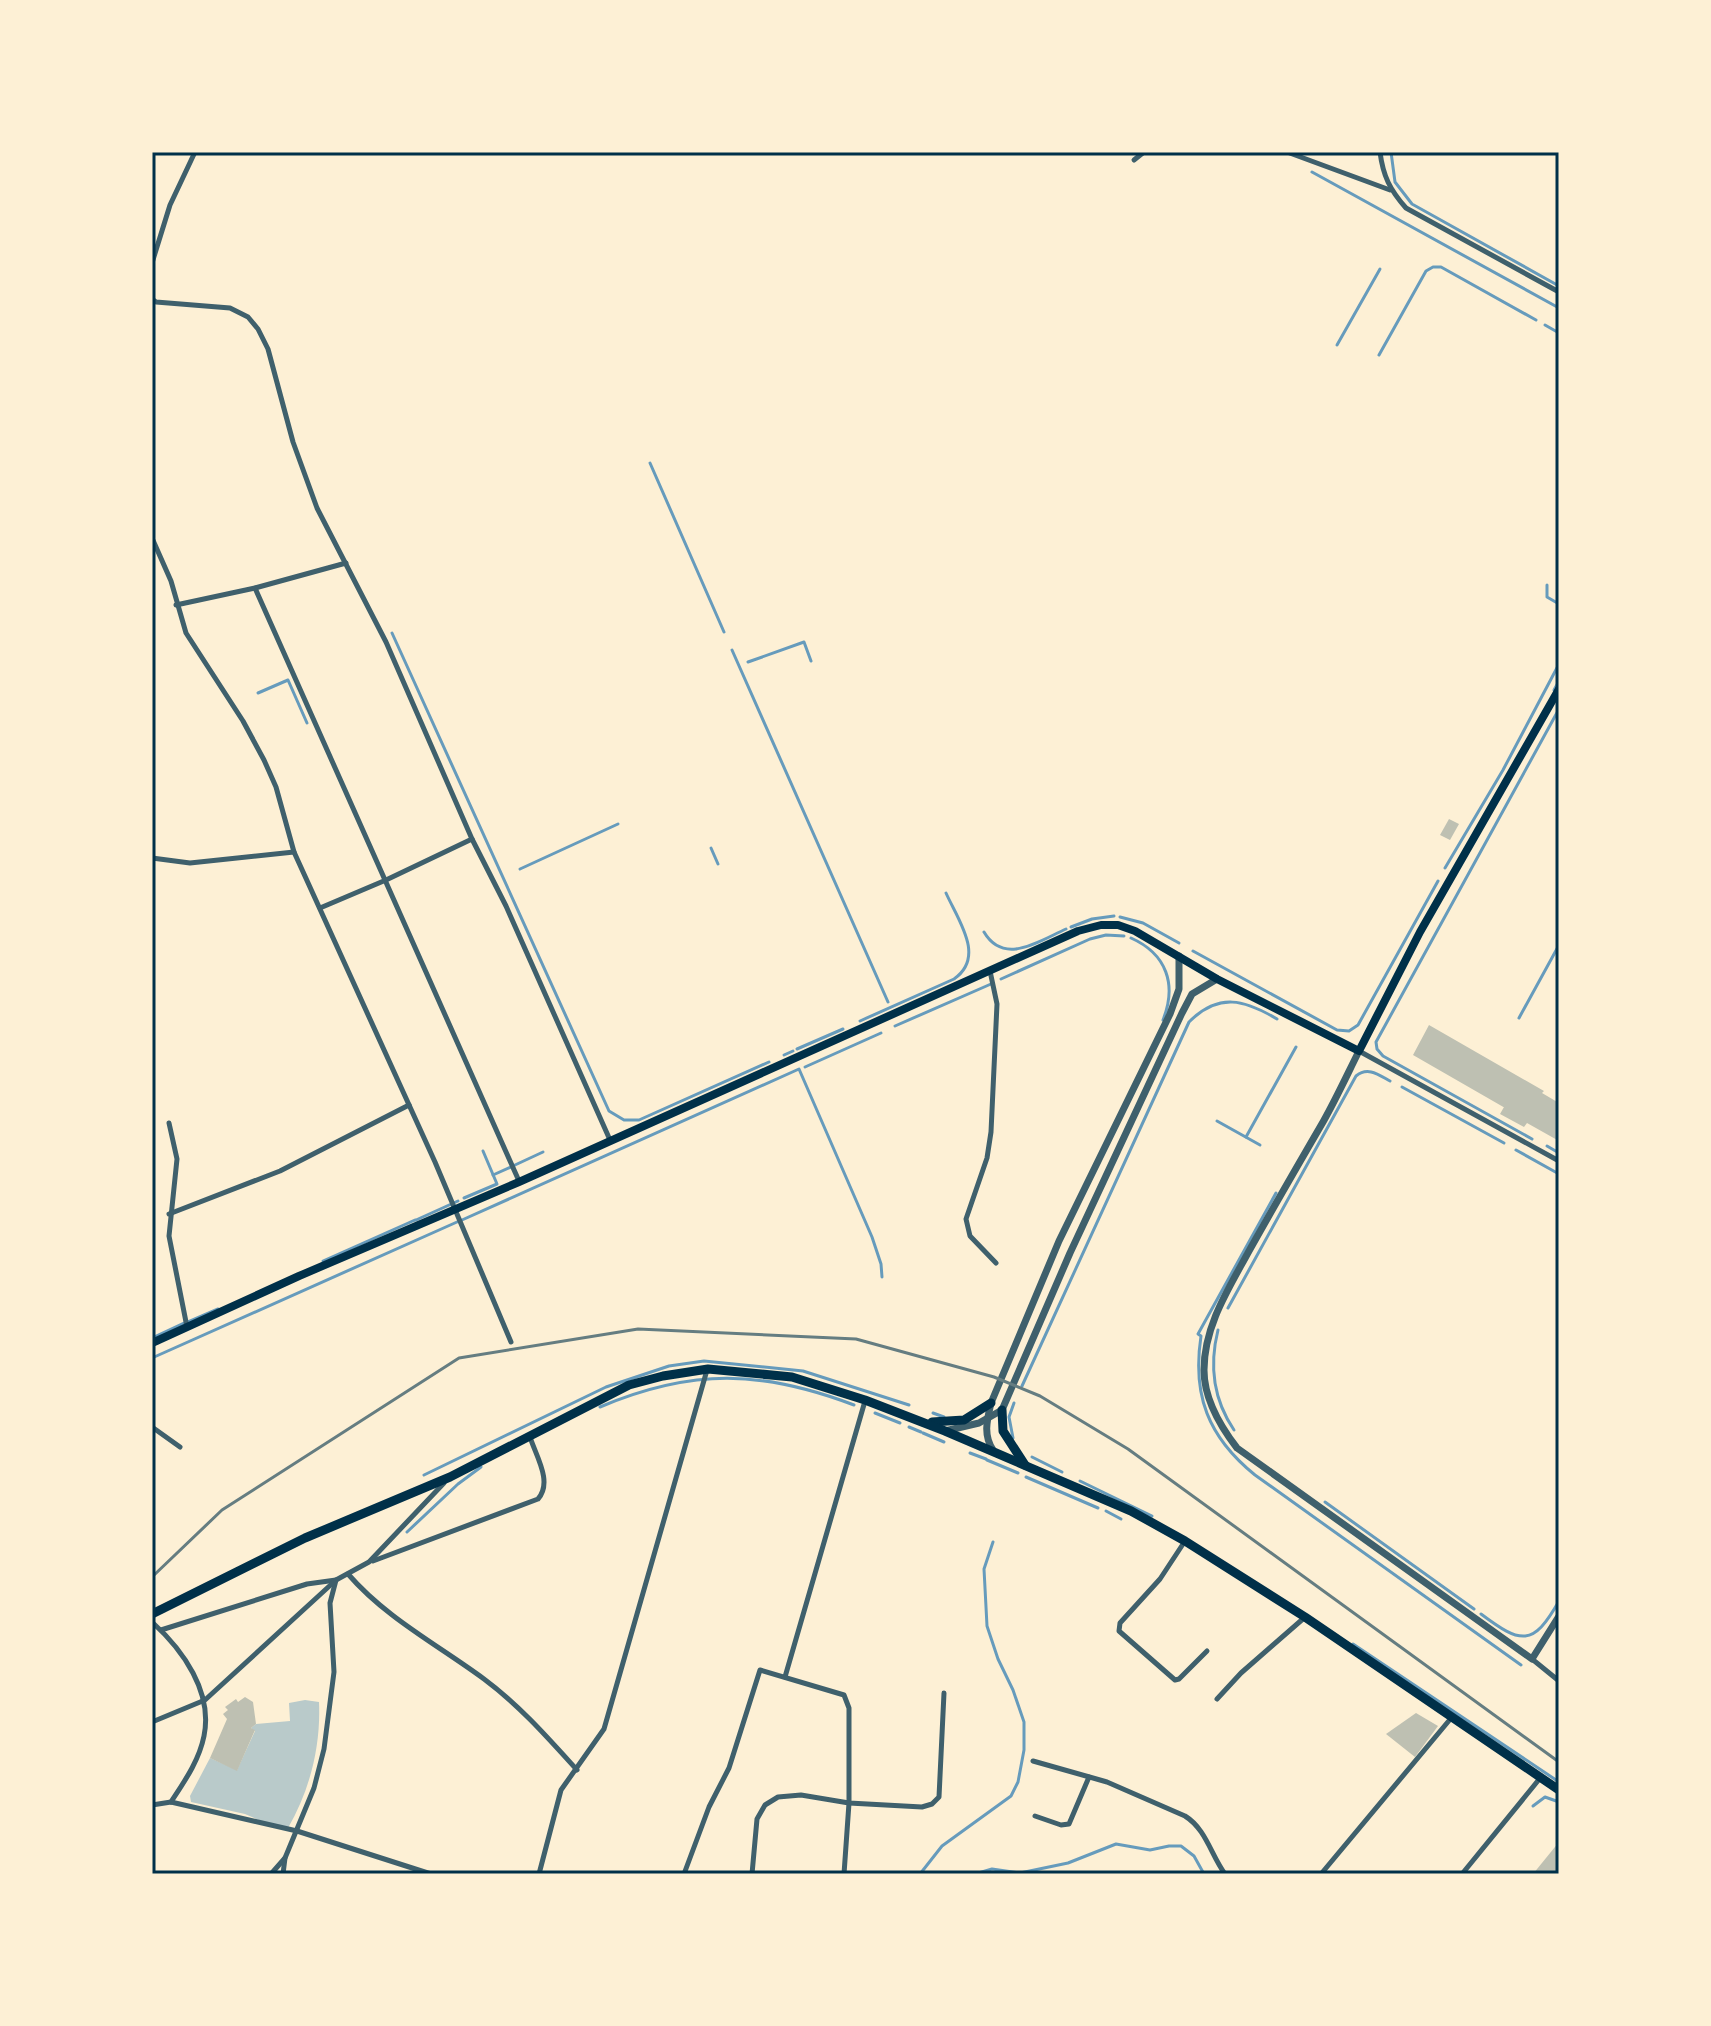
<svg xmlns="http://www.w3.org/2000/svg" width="1711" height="2026" font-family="Mulish,sans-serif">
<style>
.green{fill:#b9caca}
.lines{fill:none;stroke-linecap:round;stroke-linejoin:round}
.stream{stroke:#669bbc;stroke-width:3}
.building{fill:#bec0b2}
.minor{stroke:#3f606c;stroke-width:5}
.tertiary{stroke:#3f606c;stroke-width:7}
.secondary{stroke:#003049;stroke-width:8}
.primary{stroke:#003049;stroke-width:9}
.rail{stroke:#657d81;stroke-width:3}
.neatline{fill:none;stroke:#003049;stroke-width:3}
</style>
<rect width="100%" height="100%" fill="#fdf0d5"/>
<path class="green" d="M305 1700 319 1702C321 1746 310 1790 288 1828L275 1827 245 1814 191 1802 190 1796 210 1758 237 1770 255 1731 251 1728 256 1724 290 1721 289 1703Z"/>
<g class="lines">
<g class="stream">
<path d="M1391 152 1395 182 1412 204 1559 286"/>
<path d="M1312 172 1559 308"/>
<path d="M1545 325 1559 333"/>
<path d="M1337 345 1380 269"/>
<path d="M1379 355 1426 271 1433 267H1441L1536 320"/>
<path d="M650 463 724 632"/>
<path d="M1547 585V597L1559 604"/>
<path d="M392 633 609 1111 624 1120H639L769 1062"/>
<path d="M732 650 888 1002"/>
<path d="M748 662 804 642 811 661"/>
<path d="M1554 690 1559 681"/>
<path d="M258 693 288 680 307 723"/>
<path d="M711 848 718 864"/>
<path d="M1445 868 1503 770 1559 664"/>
<path d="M520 869 618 824"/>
<path d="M1120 917 1143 923 1179 943"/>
<path d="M1071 927 1092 919 1114 916"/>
<path d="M984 932C1004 966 1039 941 1066 929"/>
<path d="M1131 938C1167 954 1177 985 1163 1020"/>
<path d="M1193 951 1337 1030 1349 1031 1358 1025 1438 881"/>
<path d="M1001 979 1090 939 1106 935 1124 936"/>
<path d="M1519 1018 1559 945"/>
<path d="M860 1021 954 979C986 957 958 920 946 893"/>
<path d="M895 1026 991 984"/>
<path d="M797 1049 843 1029"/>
<path d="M784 1055 793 1051"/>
<path d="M805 1067 881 1033"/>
<path d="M1402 1087 1504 1143"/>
<path d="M1217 1121 1260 1145"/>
<path d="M1246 1137 1296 1047"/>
<path d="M1532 1139 1383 1056 1377 1049 1376 1042 1559 709"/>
<path d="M1547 1146 1559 1153"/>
<path d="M1516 1150 1559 1174"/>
<path d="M515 1165 543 1152"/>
<path d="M493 1175 511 1167"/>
<path d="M1276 1193 1198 1334 1201 1336C1192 1395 1208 1437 1255 1475L1521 1665"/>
<path d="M464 1198 497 1184 483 1151"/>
<path d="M416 1220 458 1201"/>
<path d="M462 1220 799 1069 872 1237 881 1264 882 1277"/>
<path d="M323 1261 415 1220"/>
<path d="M1228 1308 1356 1076C1368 1066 1379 1075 1390 1081"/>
<path d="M188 1322 218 1309"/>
<path d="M1218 1330C1209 1366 1213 1399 1234 1430"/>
<path d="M152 1338 184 1323"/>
<path d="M152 1358 457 1222"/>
<path d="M1022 1386 1189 1022C1219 992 1245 1000 1277 1019"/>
<path d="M600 1407C692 1368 762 1370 854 1405"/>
<path d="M875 1413 900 1423"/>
<path d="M933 1413 944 1417"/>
<path d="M909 1427 921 1432"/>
<path d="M923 1433 944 1442"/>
<path d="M1013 1438 1009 1417 1014 1403"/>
<path d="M970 1453 986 1459"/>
<path d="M1032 1457 1062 1472"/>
<path d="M987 1460 1018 1473"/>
<path d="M424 1475 606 1387 669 1366 704 1361 803 1371 909 1405"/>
<path d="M1026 1477 1098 1508"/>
<path d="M1080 1481 1152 1516"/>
<path d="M1325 1502 1474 1609"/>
<path d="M1106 1511 1121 1519"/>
<path d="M407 1532 458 1484 481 1467"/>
<path d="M1481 1614C1521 1644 1533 1647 1559 1601"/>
<path d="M1353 1644 1559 1782"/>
<path d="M1533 1806 1545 1797 1559 1802"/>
<path d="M920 1874 942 1846 1011 1796 1018 1782 1024 1750V1722L1013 1690 998 1659 987 1626 984 1569 993 1542"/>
<path d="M975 1874 992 1869 1020 1873 1068 1863 1116 1844 1150 1850 1169 1846H1181L1194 1856 1204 1874"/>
</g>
</g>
<g class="building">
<path d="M1449 819 1459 824 1450 840 1440 835Z"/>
<path d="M1429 1025 1544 1091 1542 1093 1559 1103V1141L1527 1123 1524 1127 1500 1114 1504 1107 1526 1120 1413 1055Z"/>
<path d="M245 1697 253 1702 256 1724 251 1728 255 1730 237 1771 210 1758 227 1719 223 1714 228 1710 225 1707 236 1699 238 1702Z"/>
<path d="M1416 1713 1438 1726 1415 1757 1386 1734Z"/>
<path d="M1559 1842V1874H1533Z"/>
</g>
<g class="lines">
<g class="minor">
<path d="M1287 152 1390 190"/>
<path d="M1380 152C1383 176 1390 190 1406 208L1559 292"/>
<path d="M1134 160 1144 152"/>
<path d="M152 263 170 205 195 152"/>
<path d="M152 299 156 302 230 308 248 317 258 329 268 349 293 442 317 508 386 642 472 839 506 906 610 1140"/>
<path d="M152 538 171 581 186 633 243 721 264 760 276 787 294 852"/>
<path d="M255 588 519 1181"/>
<path d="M176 605 255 588 346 563"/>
<path d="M152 858 190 863 294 852 435 1162 511 1342"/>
<path d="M320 908 386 880 472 839"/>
<path d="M990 971 997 1004 991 1132 987 1158 966 1219 970 1236 996 1263"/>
<path d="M1359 1051 1559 1161"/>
<path d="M169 1123 177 1159 169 1236 187 1327"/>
<path d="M169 1214 280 1171 409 1105"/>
<path d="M152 1427 180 1447"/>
<path d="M1185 1541 1160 1579 1120 1623 1119 1631 1175 1680 1179 1679 1207 1651"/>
<path d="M373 1561 538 1499C553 1482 536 1456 530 1437"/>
<path d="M348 1574C386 1618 438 1645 484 1679 519 1705 548 1738 577 1770"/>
<path d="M152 1622C183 1650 213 1692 204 1736 199 1761 184 1782 171 1802"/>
<path d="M161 1630 307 1584 336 1580 330 1603 334 1672 324 1749 314 1788 285 1858 283 1874"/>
<path d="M1532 1659 1559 1681"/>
<path d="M785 1677 865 1401"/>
<path d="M1217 1699 1241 1673 1304 1618"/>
<path d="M152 1722 205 1700 336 1580 369 1562 444 1483"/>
<path d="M1033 1761 1107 1782 1185 1816C1206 1829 1211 1855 1225 1874"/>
<path d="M152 1805 171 1802 297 1831 431 1874"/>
<path d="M1035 1816 1061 1825 1069 1824 1089 1777"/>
<path d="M271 1874 285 1858"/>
<path d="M539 1874 561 1790 604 1729 707 1370"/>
<path d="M684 1874 709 1807 729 1768 760 1670 844 1695 849 1708V1803L844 1874"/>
<path d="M752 1874 757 1819 765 1805 778 1797 801 1795 849 1803 922 1807 932 1804 939 1797 944 1693"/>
<path d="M1321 1874 1452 1717"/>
<path d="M1462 1874 1541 1777"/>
</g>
<g class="tertiary">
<path d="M1359 1051C1347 1075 1336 1099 1323 1122 1298 1165 1273 1208 1249 1251 1229 1288 1204 1326 1204 1370 1204 1399 1220 1426 1237 1448L1532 1659 1559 1616"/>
<path d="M945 1431 979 1423 1002 1410 1070 1253 1182 1013 1192 994 1217 979"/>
<path d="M993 1450C983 1435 987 1420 991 1403L1059 1241 1170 1014 1179 989V956"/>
</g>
<path class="secondary" d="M152 1343 299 1276 519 1182 1078 931 1101 925H1118L1135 931 1217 979 1359 1051 1420 932 1559 689"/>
<g class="primary">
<path d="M1002 1410 1003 1431 1025 1465"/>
<path d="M932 1422 964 1420 991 1403"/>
<path d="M152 1614 305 1538 450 1477 629 1385 663 1376 708 1369 792 1377 865 1400 945 1431 1131 1511 1185 1541 1305 1617 1559 1790"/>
</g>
<path class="rail" d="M152 1577 222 1510 459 1358 638 1329 856 1339 994 1377 1040 1396 1128 1449 1559 1762"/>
</g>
<rect width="1711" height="2026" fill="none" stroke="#fdf0d5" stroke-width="308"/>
<rect x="154" y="154" width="1403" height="1718" class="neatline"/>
</svg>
